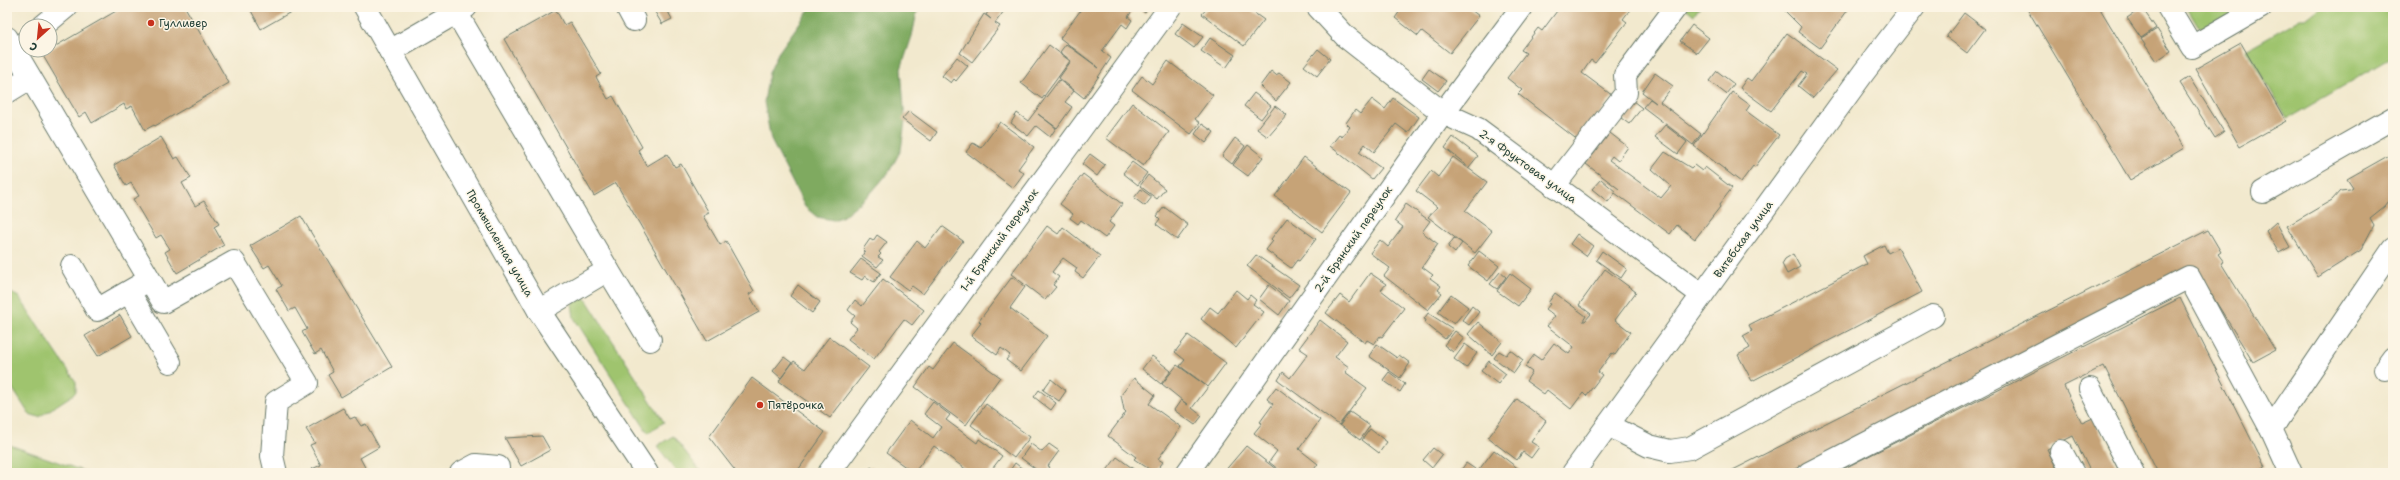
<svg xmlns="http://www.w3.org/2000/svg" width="2400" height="480" font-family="'Shantell Sans',sans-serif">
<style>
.green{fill:#9fc46e;stroke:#5f8051}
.forest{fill:#7faa61;stroke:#4f744a}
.building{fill:#c6a377}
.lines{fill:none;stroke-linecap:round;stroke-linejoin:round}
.minor-casing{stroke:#69796a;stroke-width:24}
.minor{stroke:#fff;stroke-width:22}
.poi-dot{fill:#c8321e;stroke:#fcf5e5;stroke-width:1.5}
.labels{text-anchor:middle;stroke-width:3;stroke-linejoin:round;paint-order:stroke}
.poi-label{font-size:11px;fill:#1f3d34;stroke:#fcf5e5;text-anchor:start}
.street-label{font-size:11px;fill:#1f3d34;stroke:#fcf5e5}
</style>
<rect width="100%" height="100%" fill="#fcf5e5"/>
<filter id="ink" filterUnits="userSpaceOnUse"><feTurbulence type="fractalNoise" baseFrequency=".025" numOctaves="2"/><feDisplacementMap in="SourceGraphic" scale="8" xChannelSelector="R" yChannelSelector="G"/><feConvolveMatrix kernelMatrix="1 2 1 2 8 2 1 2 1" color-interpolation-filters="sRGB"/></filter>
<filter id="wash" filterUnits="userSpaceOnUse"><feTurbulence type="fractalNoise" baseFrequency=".012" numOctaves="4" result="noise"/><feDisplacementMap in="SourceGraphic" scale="16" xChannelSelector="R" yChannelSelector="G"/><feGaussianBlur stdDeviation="0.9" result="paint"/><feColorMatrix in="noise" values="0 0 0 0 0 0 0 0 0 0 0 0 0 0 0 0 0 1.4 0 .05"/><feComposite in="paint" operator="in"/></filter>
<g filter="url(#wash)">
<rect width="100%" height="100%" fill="#f2e9ce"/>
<g class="green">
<path d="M1684 7H1700L1694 15Z"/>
<path d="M2187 7H2248L2203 29 2197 24Z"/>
<path d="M2321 7H2392L2393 57 2287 119 2247 49 2300 19H2306Z"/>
<path d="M7 291 19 297 76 382V391L74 394 39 417 29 414 7 380Z"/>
<path d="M581 291 664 422 648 433 574 318 572 304Z"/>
<path d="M673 436 702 473H678L657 446Z"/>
<path d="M7 444 89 473H7Z"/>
</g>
<path class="forest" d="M811 7H918L912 36 901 69 905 121 901 150 889 172 870 194 842 217 833 220 817 217 805 207 771 140 764 102 769 73 778 53Z"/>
<g id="blocks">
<g class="building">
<path d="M123 7H185L229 83 155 126 154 125 145 130 132 106 126 109 124 104 92 123 86 112 79 117 42 54Z"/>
<path d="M249 7H295L296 9 261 29Z"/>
<path d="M652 7H672L667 10 672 19 662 24Z"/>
<path d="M991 7H1007L995 23 1000 26 972 62 960 53 984 14 991 19 986 15Z"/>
<path d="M1083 7 1134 8 1128 17 1132 20 1127 28 1122 24 1102 51 1111 58 1084 98 1059 78 1071 61 1060 52 1066 44 1099 68 1060 38Z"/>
<path d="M1137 7H1150L1145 13Z"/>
<path d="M1208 7H1246L1264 20 1244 46 1202 14Z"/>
<path d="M1403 7H1467L1479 16 1450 53 1422 31 1418 36 1395 18Z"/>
<path d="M1560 7H1632L1623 19 1627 22 1595 63 1591 60 1582 73 1613 96 1579 141 1518 94 1522 90 1507 78 1526 53 1521 50 1538 28 1542 31Z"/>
<path d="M1786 7H1850L1820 48 1798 32 1801 27 1784 10Z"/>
<path d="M2026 7H2099L2184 148 2130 180Z"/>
<path d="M2142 8 2156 28 2141 38 2127 18Z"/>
<path d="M556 10 564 25 570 22 601 74 596 77 608 99 613 96 642 147 638 150 647 166 667 154 675 167 681 164 709 213 703 216 720 245 726 241 754 291 749 294 759 312 707 341 616 183 594 196 504 39Z"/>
<path d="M1964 13 1985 29 1967 53 1946 37Z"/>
<path d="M1183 23 1203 37 1194 48 1175 34Z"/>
<path d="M1692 25 1709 38 1697 53 1680 41Z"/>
<path d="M2157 29 2171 51 2156 61 2141 39Z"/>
<path d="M1787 33 1837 70 1813 98 1798 86 1807 74 1802 71 1771 111 1740 88 1747 78 1751 81Z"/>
<path d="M1210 38 1235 55 1226 68 1201 51Z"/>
<path d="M2241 43 2286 121 2240 147 2195 69Z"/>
<path d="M1049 45 1070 61 1042 99 1021 83Z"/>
<path d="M1318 49 1330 59 1317 76 1304 66Z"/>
<path d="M957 57 968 66 956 81 954 79 951 83 942 76Z"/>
<path d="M1168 61 1213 95 1195 119 1200 123 1191 134 1132 90 1142 76 1152 84Z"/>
<path d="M1429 69 1446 81 1438 91 1422 79Z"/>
<path d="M1271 71 1276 75 1279 73 1291 82 1276 101 1260 86Z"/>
<path d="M1717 71 1734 84 1726 94 1709 81Z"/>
<path d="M1655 73 1673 86 1660 102 1701 134 1693 145 1643 107 1650 99 1656 103 1642 92Z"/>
<path d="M2189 77 2224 132 2215 138 2180 83Z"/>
<path d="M1059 80 1074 91 1065 102 1072 107 1057 128 1038 114 1056 128 1050 137 1036 126 1028 136 1011 123 1017 113 1028 121Z"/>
<path d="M1732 92 1750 105 1746 111 1779 135 1755 167 1753 166 1741 182 1694 146Z"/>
<path d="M1254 93 1271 106 1261 119 1244 106Z"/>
<path d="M1393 98 1419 117 1408 133 1396 124 1374 152 1365 144 1359 152 1381 168 1372 179 1330 146 1339 135 1342 137 1350 127 1346 123 1355 110 1360 114 1372 99 1385 109Z"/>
<path d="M1633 101 1642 108 1629 124 1621 118Z"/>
<path d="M1132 103 1169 132 1143 166 1106 138Z"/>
<path d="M1275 106 1287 115 1268 137 1257 129Z"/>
<path d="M909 111 937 132 931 141 902 119Z"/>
<path d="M1000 122 1034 147 1018 169 1024 173 1013 188 966 152 973 143 981 148Z"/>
<path d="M1202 124 1214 132 1206 143 1195 134Z"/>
<path d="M1665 125 1687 142 1678 154 1655 137Z"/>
<path d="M1610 133 1628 147 1618 161 1612 156 1609 160 1661 198 1671 186 1652 169 1665 152 1691 168 1694 165 1702 171 1705 167 1732 188 1719 205 1720 207 1695 239 1677 225 1670 234 1615 193 1608 202 1592 189 1601 179 1616 192 1619 189 1586 164Z"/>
<path d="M161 137 174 159 178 157 191 178 182 183 195 206 204 201 219 224 214 227 224 245 177 273 165 252 170 249 161 235 156 238 133 199 139 196 131 183 126 186 114 165Z"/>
<path d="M1453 137 1478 156 1469 167 1445 148Z"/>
<path d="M1235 138 1245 146 1232 164 1222 156Z"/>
<path d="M1248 145 1263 157 1248 176 1233 165Z"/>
<path d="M2393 153V196L2385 206 2370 218 2374 225 2361 250 2318 277 2287 226 2332 200 2340 191 2350 190 2353 188 2347 179Z"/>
<path d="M1090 154 1105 165 1097 176 1082 164Z"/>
<path d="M1304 157 1351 193 1322 232 1275 196Z"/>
<path d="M1453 157 1487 182 1465 211 1492 231 1475 253 1428 217 1437 207 1416 191 1431 171 1438 177Z"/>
<path d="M1132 162 1147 173 1138 185 1123 173Z"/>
<path d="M1083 174 1122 204 1109 222 1114 226 1105 238 1081 220 1078 224 1070 218 1073 214 1060 204Z"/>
<path d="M1148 175 1165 189 1157 199 1140 186Z"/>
<path d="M1141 189 1152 197 1145 206 1134 198Z"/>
<path d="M1406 204 1430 221 1422 232 1438 244 1422 267 1433 275 1430 278 1441 286 1438 290 1442 293 1428 310 1384 276 1390 268 1370 253 1380 240 1388 247 1403 227 1395 221Z"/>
<path d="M1164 207 1188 225 1177 240 1156 224 1160 219 1157 216Z"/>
<path d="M301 216 392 367 341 397 328 375 333 372 321 350 315 354 302 332 307 329 295 308 289 311 276 289 282 286 269 265 264 268 250 246Z"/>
<path d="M1287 218 1316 239 1299 261 1297 260 1291 268 1266 250 1273 241 1271 239Z"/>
<path d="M2276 222 2290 247 2279 253 2266 231Z"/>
<path d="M942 226 963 241 923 294 912 286 908 290 890 277 917 241 925 248Z"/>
<path d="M1047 226 1058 234 1063 227 1100 256 1083 278 1075 272 1077 268 1063 258 1052 272 1059 277 1053 285 1056 287 1045 300 1011 274Z"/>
<path d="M2208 230 2221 252 2218 254 2224 262 2221 263 2275 350 2253 362 2200 276 2193 270 1787 473H1727Z"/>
<path d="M1577 234 1593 246 1586 256 1570 244Z"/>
<path d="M877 235 887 242 879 252 881 254 878 257 883 260 877 267 862 256 865 251 863 249 870 239 873 241Z"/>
<path d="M1454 238 1462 243 1455 253 1448 247Z"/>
<path d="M1884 245 1888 253 1898 248 1922 292 1752 381 1738 355 1750 348 1743 336 1752 331 1749 325 1865 265 1867 264 1863 256Z"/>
<path d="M1479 251 1499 266 1488 281 1468 266Z"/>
<path d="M1602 251 1627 269 1621 278 1596 260Z"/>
<path d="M1793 254 1800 267 1787 274 1782 264 1785 259Z"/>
<path d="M1256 255 1299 285 1289 298 1247 266Z"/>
<path d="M861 259 881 273 874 282 865 276 862 280 850 273Z"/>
<path d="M1605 269 1636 292 1615 320 1631 332 1615 355 1612 353 1598 372 1602 375 1586 396 1583 393 1571 409 1547 390 1544 394 1526 381 1532 372 1525 367 1534 355 1541 360 1554 343 1569 354 1574 347 1547 326 1555 316 1546 309 1550 304 1548 303 1555 293 1586 316 1583 321H1585L1591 314 1579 305Z"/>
<path d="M1500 272 1506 277 1497 289 1490 284Z"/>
<path d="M1370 273 1386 284 1381 290 1404 308 1382 337 1380 336 1374 344 1367 340 1365 343 1326 313 1340 295 1349 302Z"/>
<path d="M1510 273 1531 289 1518 306 1497 291Z"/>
<path d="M1012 277 1025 287 1010 308 1047 336 1021 371 1006 360 1010 355 1001 348 997 355 971 336 981 323 979 321Z"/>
<path d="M883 279 924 310 912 325 904 319 874 359 848 339 857 328 850 322 855 316 848 310 855 300 862 306Z"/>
<path d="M798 285 820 302 812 313 790 296Z"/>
<path d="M1269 285 1289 301 1279 315 1259 299Z"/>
<path d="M1236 290 1247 299 1250 295 1256 300 1253 304 1264 312 1236 348 1201 319 1210 307 1218 313Z"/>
<path d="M1451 294 1468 307 1454 324 1438 312Z"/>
<path d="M2180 298 2265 467 2251 473H2235L2233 470 2227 473H2158L2104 366 2064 386 2082 423 2093 418 2120 473H2091L2073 436 2047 449 2059 473H1835Z"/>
<path d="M1472 306 1479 312 1469 325 1462 320Z"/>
<path d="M1428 313 1453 329 1445 339 1425 323 1426 320 1424 319Z"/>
<path d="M120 315 132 336 98 356 85 336Z"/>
<path d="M1320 320 1347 341 1335 357 1349 367 1345 372 1367 388 1339 425 1278 380 1283 372 1290 378 1308 354 1299 348Z"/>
<path d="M1478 322 1502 342 1492 355 1468 334Z"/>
<path d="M1455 331 1464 338 1453 352 1444 345Z"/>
<path d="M1188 335 1226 363 1208 387 1180 366 1185 360 1175 352Z"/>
<path d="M829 337 869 367 830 418 779 381 794 361 805 369Z"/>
<path d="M953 343 1000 377 966 425 915 387 929 367 933 370Z"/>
<path d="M1377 344 1397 358 1399 355 1410 363 1400 378 1369 356Z"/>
<path d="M1465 344 1477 353 1466 368 1454 359Z"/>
<path d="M1510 350 1523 360 1514 373 1494 358 1499 351 1506 355Z"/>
<path d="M1152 356 1171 371 1161 384 1142 369Z"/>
<path d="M784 357 792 363 781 378 773 371Z"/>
<path d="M1489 361 1506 374 1498 384 1481 371Z"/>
<path d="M1177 365 1208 387 1192 408 1202 416 1195 425 1174 410 1181 400 1188 405 1162 384Z"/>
<path d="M1389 372 1405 384 1400 392 1383 380Z"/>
<path d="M752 378 825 432 796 473H737L709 437Z"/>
<path d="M1134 378 1155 395 1149 404 1181 427 1158 459 1163 462 1155 473 1134 459 1136 457 1108 436 1126 412 1124 410 1121 395Z"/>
<path d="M1051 379 1066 391 1059 401 1043 390Z"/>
<path d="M1276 387 1320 420 1299 449 1318 464 1311 473H1283L1269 462 1277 451 1254 433 1262 423 1260 422 1273 404 1267 399Z"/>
<path d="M1039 390 1056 403 1051 410 1034 397Z"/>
<path d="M1517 399 1546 421 1531 442 1539 447 1531 458 1523 452 1517 460 1488 438Z"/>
<path d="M933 402 950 415 946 420 977 443 979 439 1002 456 989 473H971L934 446 914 473 886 453 910 420 933 438 941 427 924 414Z"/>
<path d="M986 404 1030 437 1014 458 971 425Z"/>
<path d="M343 408 350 419 355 417 361 426 366 424 379 447 360 458 367 471 364 473H314L312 469 321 465 310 445 315 443 306 429Z"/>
<path d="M1350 412 1370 426 1360 440 1340 425Z"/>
<path d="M1370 429 1387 442 1379 453 1362 440Z"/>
<path d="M542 436 550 450 521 466 505 438Z"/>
<path d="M1031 444 1042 452 1049 444 1059 451 1048 466 1050 467 1046 473H1041L1021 458Z"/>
<path d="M1246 446 1281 473H1223Z"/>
<path d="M1433 448 1442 455 1432 468 1423 460Z"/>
<path d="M1494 450 1524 473H1459L1466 463 1478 471Z"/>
<path d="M1117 457 1139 473H1105Z"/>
<path d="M1015 463 1028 473H1008Z"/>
<path d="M871 467 879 473H867Z"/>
</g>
</g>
</g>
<g filter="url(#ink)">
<use href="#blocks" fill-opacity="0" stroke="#69796a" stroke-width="1"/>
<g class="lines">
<g class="minor-casing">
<g id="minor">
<path d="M365 7 539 311 647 473"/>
<path d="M453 7 608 270 539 311"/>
<path d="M627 7 634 20"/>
<path d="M1318 7 1346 37 1443 113 1478 129 1702 295"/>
<path d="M2168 7 2192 47 2261 7"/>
<path d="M43 26 66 7"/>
<path d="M7 38 163 302 234 262 307 383 276 402 272 456 276 473"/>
<path d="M390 51 466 7"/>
<path d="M7 92 30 78"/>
<path d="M1554 186 1626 93 1625 75 1676 7"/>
<path d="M2263 192 2393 118"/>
<path d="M72 266 97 310 149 280"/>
<path d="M608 270 650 340"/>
<path d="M129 292 170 362"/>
<path d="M2385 369 2393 358"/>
<path d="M2090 389 2133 473"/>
<path d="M1608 425 1649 446 1670 451 1690 448 1933 316"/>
<path d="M2061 451 2073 473"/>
<path d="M461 473 476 465 498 467"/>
<path d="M829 473 1170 7"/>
<path d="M1187 473 1443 113 1522 7"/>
<path d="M1573 473 1864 72 1914 7"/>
<path d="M1809 473 2189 277 2271 429"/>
<path d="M2291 473 2271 429 2393 249"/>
</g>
</g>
<use href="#minor" class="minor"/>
</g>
</g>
<g class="poi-dot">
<circle cx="151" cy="23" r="4"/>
<circle cx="760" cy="405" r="4"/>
</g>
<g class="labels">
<g class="poi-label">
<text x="159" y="27">Гулливер</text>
<text x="768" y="409">Пятёрочка</text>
</g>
<g class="street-label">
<text transform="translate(1528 166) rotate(36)" y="4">2-я Фруктовая улица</text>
<text transform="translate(1353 239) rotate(-55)" y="4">2-й Брянский переулок</text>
<text transform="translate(1743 239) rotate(-54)" y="4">Витебская улица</text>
<text transform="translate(999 240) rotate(-54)" y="4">1-й Брянский переулок</text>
<text transform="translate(500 243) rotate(60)" y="4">Промышленная улица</text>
</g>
</g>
<rect width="2400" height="480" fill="none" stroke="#fcf5e5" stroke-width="24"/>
<g transform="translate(38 38) rotate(207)"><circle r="19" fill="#fcf5e5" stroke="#a4ab9e"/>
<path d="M0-3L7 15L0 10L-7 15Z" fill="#c8321e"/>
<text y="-6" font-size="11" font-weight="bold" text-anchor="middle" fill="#1f3d34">С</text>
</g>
</svg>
